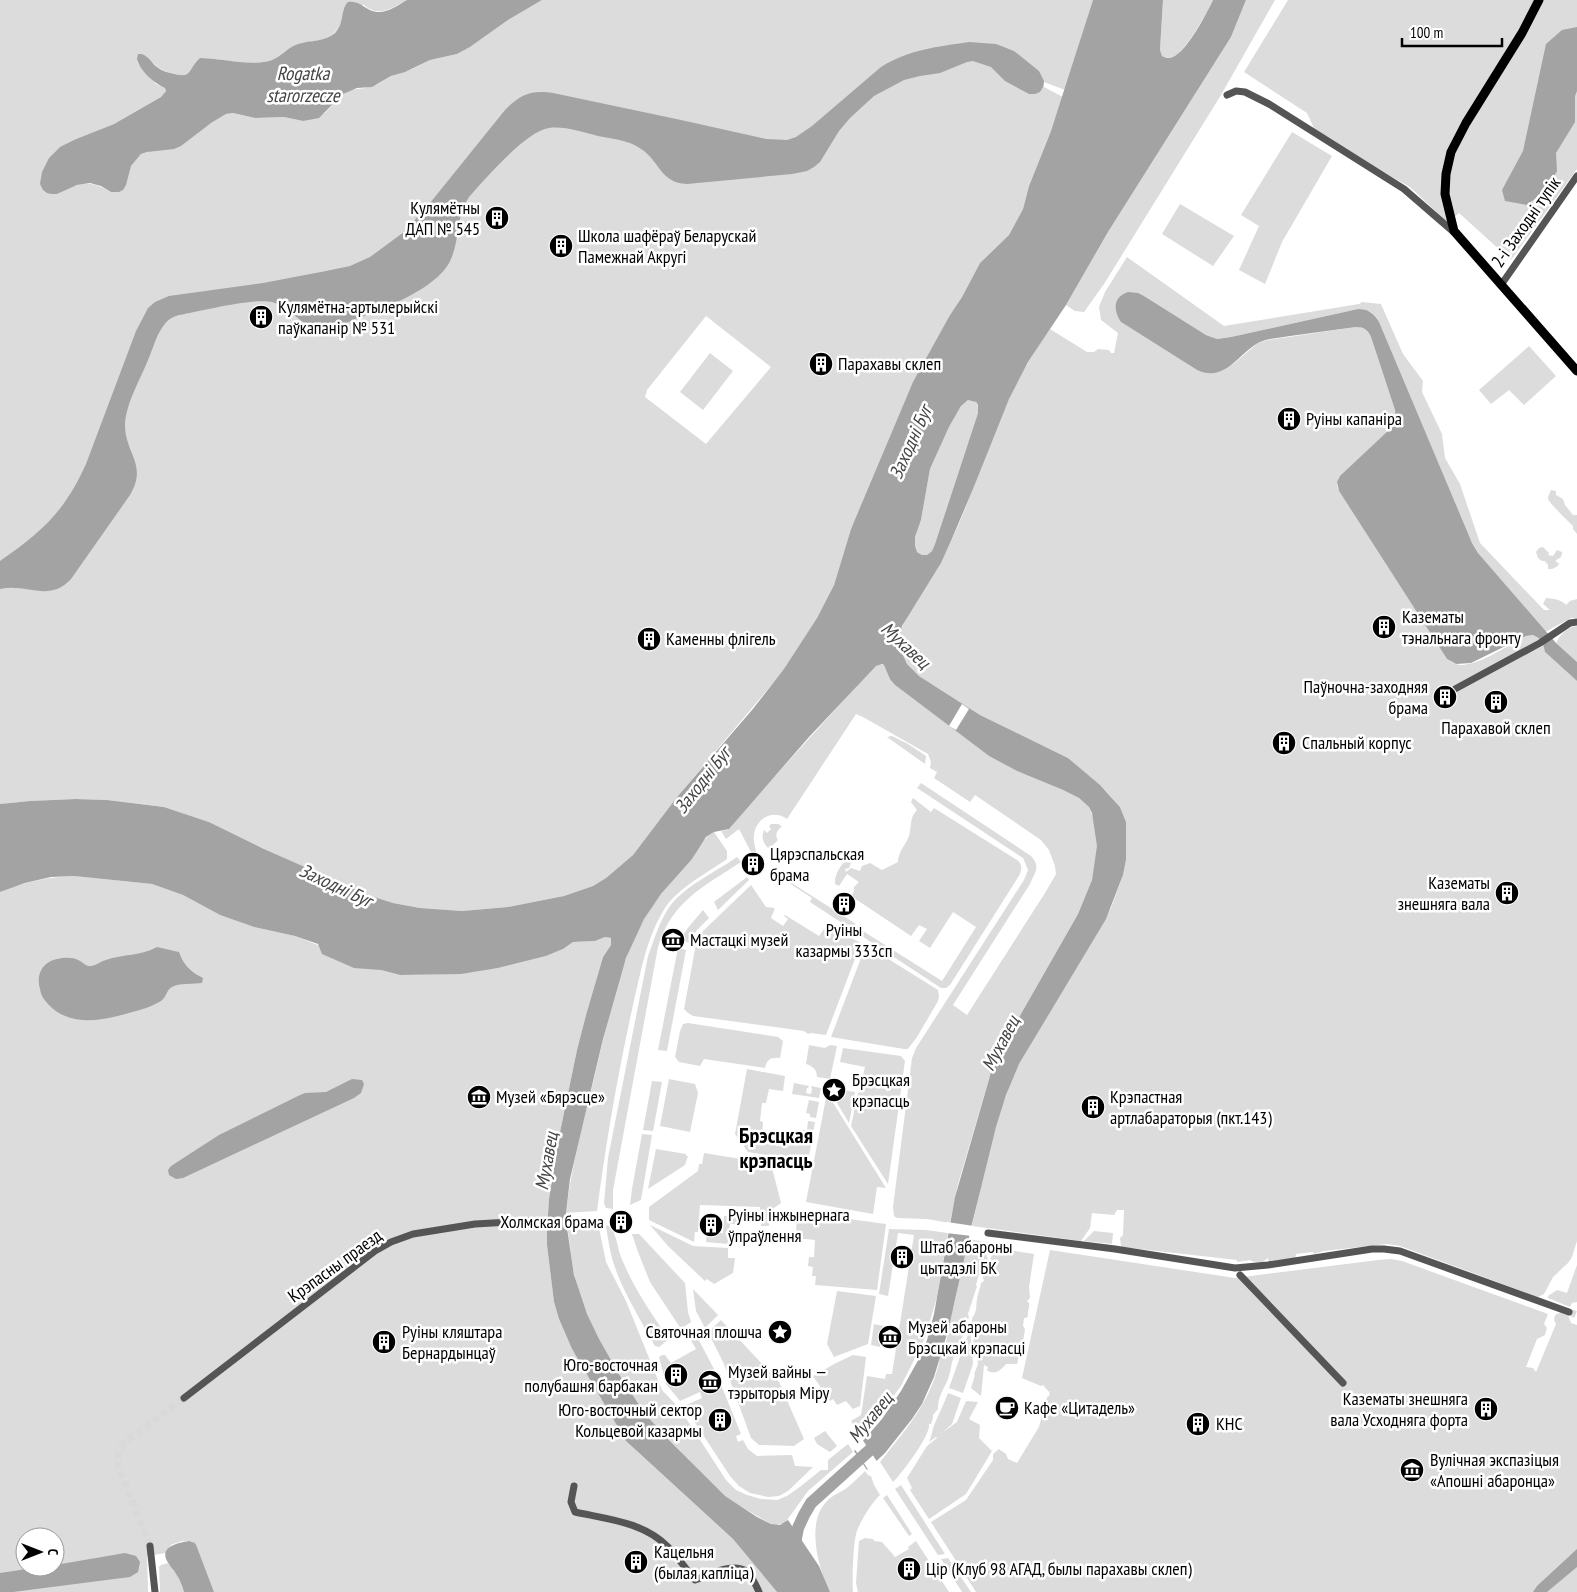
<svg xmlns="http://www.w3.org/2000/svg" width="1577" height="1592" font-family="'PT Sans Narrow',sans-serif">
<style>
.green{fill:#dcdcdc;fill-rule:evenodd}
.water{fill:#a3a3a3;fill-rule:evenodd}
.pier{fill:#fff}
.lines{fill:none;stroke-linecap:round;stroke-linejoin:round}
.river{stroke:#a3a3a3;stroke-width:12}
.minor-tunnel{stroke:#d9d9d9;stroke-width:7;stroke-dasharray:7 3.5;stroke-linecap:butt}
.minor{stroke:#555;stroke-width:7}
.major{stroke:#000;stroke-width:9}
.labels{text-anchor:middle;stroke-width:5;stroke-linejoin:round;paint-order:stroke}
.poi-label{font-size:18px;fill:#000;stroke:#fff;text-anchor:start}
.street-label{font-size:18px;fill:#000;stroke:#fff}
.water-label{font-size:19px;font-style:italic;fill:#444;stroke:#fff}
.district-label{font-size:22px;font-weight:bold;fill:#000;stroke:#fff}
</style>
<rect width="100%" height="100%" fill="#fff"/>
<g class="green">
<path d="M0 0H407C393 8 378 18 364 5L344 8C343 23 337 36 321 40 314 42 306 41 299 44 289 47 282 56 272 60 254 67 220 58 200 58 195 63 190 71 187 74 184 76 180 75 176 74 162 72 155 66 146 56L137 62 156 84 165 88 166 91 161 97 114 124 76 139 55 152 45 166 57 194C79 183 89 179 111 192L128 173 131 166 141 154 153 150H165L226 114 233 113 255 118 284 117 303 121 325 113 343 94 350 90 365 88 378 84 391 76 412 69 430 60 457 54 470 47 508 20 542 0H1093L1065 90 1044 82V87L1063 97 1051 131 1029 186 1023 209 1009 235 980 263 962 297 950 315 851 529 834 585 817 618 784 670 677 797 633 855 606 878 593 886 564 896 508 907 462 911 420 908 393 903 371 896 264 849 209 822 164 807 107 800 76 799 30 801 0 804ZM706 316 771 367 706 444 645 397 647 390Z"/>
<path d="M1163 0H1213C1207 13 1185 52 1173 57 1169 59 1165 57 1162 56L1160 50Z"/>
<path d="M1246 0H1275L1221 95 1104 284 1084 312 1075 311 1066 305 1108 232 1231 37Z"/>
<path d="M1288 0H1577V169L1511 260 1459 213 1448 223 1410 187 1317 135 1307 113 1244 72Z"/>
<path d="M1292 132 1332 156 1282 242 1265 284 1239 270 1259 226 1241 215Z"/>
<path d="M1180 204 1234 236 1213 266 1162 234Z"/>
<path d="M1127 257 1224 326 1359 304 1362 302 1381 304 1403 354 1423 381 1422 392 1442 434 1445 458 1460 484 1480 543 1544 610H1550L1543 604 1546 598C1554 599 1561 599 1566 605L1570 601 1577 599V618H1571L1545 632 1478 553 1467 534 1377 318 1371 312 1358 309 1231 337 1217 339 1206 335 1144 296 1121 322 1197 370 1232 365 1258 343 1268 340 1356 327C1364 327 1368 330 1371 337L1395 410 1396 420 1391 428 1339 478 1337 485 1339 491 1447 659C1451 662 1456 665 1462 665 1482 664 1508 645 1526 636L1533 635 1542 640 1545 652 1577 681V1241L1572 1257 1568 1263 1553 1277 1544 1294 1538 1297 1400 1246 1387 1244 1324 1251 1314 1254 1313 1252 1296 1254 1295 1259 1269 1262 1268 1258 1261 1263 1251 1261V1260L1237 1262V1260L1122 1247 1121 1246 1120 1238 1123 1235 1124 1210H1117L1114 1215 1092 1213 1090 1228 1081 1241 972 1226C985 1171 995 1115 1019 1064L1111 908 1123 875 1126 860V822L1120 807 1107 792 1068 758 980 715 919 676C906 666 896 651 900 634 905 613 931 582 941 562 968 510 984 454 1008 401 1019 375 1034 352 1050 329L1087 352H1094L1098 349 1109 350 1111 353H1114L1118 333 1101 320 1099 307 1105 292Z"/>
<path d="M1529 346 1556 376 1524 405 1509 390 1491 404 1479 390Z"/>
<path d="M710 353 733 371 703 410 680 392Z"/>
<path d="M968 400C977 400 979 405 978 413L935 544 932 551 927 555H922L917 552 914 546 915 537 921 520 930 469 949 427 961 406Z"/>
<path d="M1551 490 1556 491V495L1563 499 1565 505 1573 515H1577V534L1573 529V526C1570 523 1547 501 1548 498 1548 495 1550 493 1551 490Z"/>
<path d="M1543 547 1549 553 1548 555 1553 556 1557 550 1562 552C1562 557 1560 558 1556 560V562L1559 563 1558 566 1552 569H1548V565L1545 561H1542L1538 558 1536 552 1539 548Z"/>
<path d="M1577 626V662L1556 643C1560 635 1567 627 1577 626Z"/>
<path d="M878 664 884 665 895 685 989 756 1017 771 1063 790 1079 798 1089 807 1094 820 1097 837V854L1092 880 1078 914 1001 1049 989 1079 958 1184 950 1223 927 1219 897 1218 894 1216 893 1207 912 1058 916 1048 1024 880 1028 870 1023 858 917 788 921 783 1031 856C1041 867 1035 872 1030 884L953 1005 967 1015 1045 893 1056 874 1055 866 1049 850 1041 840 975 795 970 802 934 778 937 772 930 768 931 762 928 754 863 717 856 714 787 819C773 809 756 818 754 835 753 841 755 846 756 852L752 854 739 829 726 839 721 831 727 830 731 827 737 818 873 668Z"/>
<path d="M892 736 908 744 926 756 925 764 887 737Z"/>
<path d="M913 798 931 812 934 808 1017 860C1022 864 1022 867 1020 874L950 985 946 988H941L810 902 812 898 789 883 790 882 856 924 855 926 942 981 976 927 953 912 930 948 919 941 927 929 919 925 911 936 851 896 854 891V887L859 882 847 874 839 886 835 884C834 875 841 863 849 859L851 863 849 868 845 869 846 872 851 868 860 871 862 866 870 863 882 870 898 862C898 852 905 846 909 836 912 826 909 818 917 810L911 802Z"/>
<path d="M771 824H778L782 826C778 830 774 834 778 840L769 849C763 843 761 838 764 830L767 833 771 829 769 826Z"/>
<path d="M714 832 727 851V859C707 873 678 888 665 908 646 938 641 972 633 1005 618 1073 606 1142 597 1211L566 1213C571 1167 583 1124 594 1079 607 1024 617 967 645 917 657 896 675 879 690 860 698 851 703 837 714 832Z"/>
<path d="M737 857 741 862C703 887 672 901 658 947L613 1190V1209L606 1208 604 1203 608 1158 648 956C654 940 659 923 668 909 682 887 716 872 737 857Z"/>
<path d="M74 876 152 884 183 895 220 915 254 927 295 936 381 970 400 975 441 974 498 968 546 956 563 949 573 942 595 941 605 937 611 938V945L603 957 586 1015 577 1050 559 1137 549 1199 547 1230V1245L554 1302 559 1319 572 1349 626 1441 733 1539 777 1592H214L197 1547C191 1538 180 1541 171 1545L166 1553 147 1556 148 1592H0V892C24 882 48 877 74 876ZM25 1537H55V1567H25Z"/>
<path d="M747 877 749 880 718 910 714 902Z"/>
<path d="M751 885 766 907 775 908 771 918 783 926 788 919 784 916 785 915 819 936 827 925 861 943 826 1035 811 1033 808 1034 804 1031 693 1016 688 1013 684 1009 696 944 703 931Z"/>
<path d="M703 910 709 918 697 930 689 943 681 939 687 929Z"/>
<path d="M866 945 938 990 939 997 938 1001 917 1037 908 1049H904L831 1037Z"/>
<path d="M678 948 686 950 667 1051 658 1050Z"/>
<path d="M688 1023 778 1037 783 1041 780 1058C771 1057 767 1059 765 1068L704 1059 700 1066 679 1062 675 1057 680 1031 683 1024Z"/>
<path d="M809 1045 825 1048 830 1045 837 1046 830 1079 817 1077C817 1070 813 1066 806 1064Z"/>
<path d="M843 1048 901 1056 905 1061 888 1184 851 1126 858 1093H859L865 1067 840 1062Z"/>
<path d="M747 1069 785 1076 783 1091 769 1089 766 1103H762L760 1121 763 1122 762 1139 770 1140C777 1152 787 1142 798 1146L802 1130H807L808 1121 815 1122 808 1162 748 1152 735 1134Z"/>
<path d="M669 1079 695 1084 698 1093 690 1132 660 1126Z"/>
<path d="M652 1081 662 1082 653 1131 643 1130Z"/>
<path d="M794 1083 809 1086 808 1088H807L806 1093 811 1094 812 1089 811 1086 821 1088 819 1098 792 1094Z"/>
<path d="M828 1088 855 1092 849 1123Z"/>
<path d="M827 1093 886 1188 877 1187 873 1214 806 1202Z"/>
<path d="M809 1100 819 1102 816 1118 810 1117V1114L806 1113Z"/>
<path d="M642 1134 652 1135 641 1200 630 1205 632 1189Z"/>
<path d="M656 1149 686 1154V1156H688L685 1165 648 1189Z"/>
<path d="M704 1153 771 1164 781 1203 771 1210 769 1226H761V1222L738 1221V1224H730L728 1244 706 1242 707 1233H723L724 1216 760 1218V1207L700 1205 698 1232H695L694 1242 649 1220V1207L698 1171 699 1164H702Z"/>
<path d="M797 1212 886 1224 877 1290 815 1285 816 1276H812L813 1267 808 1266 809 1257H814L815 1240 796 1238Z"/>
<path d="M592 1220 598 1223 606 1262 626 1301 662 1390 680 1409 726 1480 736 1490 747 1495 761 1499 777 1500 787 1496 801 1486 821 1470H828V1460L848 1444 853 1452 808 1491 785 1523 776 1525 771 1524 723 1496 687 1458 684 1459 683 1454C670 1440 655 1427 644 1412 619 1379 590 1329 578 1290 571 1267 571 1244 566 1221Z"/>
<path d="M607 1225C617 1231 617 1247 621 1257 633 1287 650 1312 669 1339L659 1347 655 1346C640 1319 620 1287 612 1258 609 1247 608 1237 606 1227Z"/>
<path d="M650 1225 693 1246 728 1248V1258H735L733 1273 714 1284 707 1279 705 1281 668 1246Z"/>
<path d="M889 1229 926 1230 948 1233 937 1297 925 1338 901 1386 870 1427 860 1435 851 1421 861 1415 867 1376 885 1379 886 1374H892L914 1235 898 1233 888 1296 879 1294Z"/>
<path d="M1094 1231 1113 1233 1112 1244 1084 1241Z"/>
<path d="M632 1234H639L685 1283 688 1312 691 1322 681 1329 650 1282 638 1252Z"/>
<path d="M968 1239 987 1242 988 1243 985 1253 988 1259 982 1263 976 1285 977 1286 968 1314 969 1317 964 1331 962 1332 963 1335 956 1354 954 1356C951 1363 951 1371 948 1379 943 1391 938 1396 938 1409L933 1415V1418L931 1424H929C931 1435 902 1473 893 1482L880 1462C904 1432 928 1405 938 1367 940 1360 940 1352 942 1345L945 1346 948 1333 945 1329 949 1314 953 1309 958 1286 956 1283 958 1276 961 1274Z"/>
<path d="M996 1248 1034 1254 1029 1287 1030 1298 1027 1301 1029 1303C1030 1308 1027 1311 1028 1316L1026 1318H1024L1023 1326 1025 1329 1023 1342 1020 1345 1021 1349 1017 1364H1006C1001 1370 995 1376 987 1370L988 1367 984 1365 981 1396 971 1388 975 1375 974 1374 978 1364 977 1355H975L973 1337 975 1335 973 1334 972 1318C977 1312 976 1306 977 1299 978 1294 980 1288 981 1283L984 1281C984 1280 983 1279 983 1277 983 1275 994 1250 996 1248Z"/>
<path d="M1050 1250 1235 1278 1378 1260 1391 1259 1402 1261 1548 1314 1544 1324 1547 1328 1545 1335 1537 1339 1526 1367 1533 1368 1536 1372 1556 1324 1554 1320 1555 1315 1561 1312 1568 1315 1571 1323 1577 1325V1592H976L931 1522 966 1500 993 1460V1454L999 1449 1006 1454 1008 1459 1017 1463 1039 1427 1047 1397 1049 1396 1050 1391 1049 1392 1043 1385 1041 1386 1022 1378Z"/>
<path d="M1577 1265V1302L1572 1303 1570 1307 1548 1298V1296L1557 1290 1567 1293Z"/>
<path d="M693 1289 718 1315 705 1328 696 1311Z"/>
<path d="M837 1291 876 1296 868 1344 834 1357 827 1344Z"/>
<path d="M721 1320 779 1382 804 1439 794 1446 759 1445 751 1438 724 1364 708 1332Z"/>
<path d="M874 1324 883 1326 880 1347 871 1345Z"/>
<path d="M692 1327 714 1369 709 1371 712 1376 717 1375 741 1434 736 1436 738 1442 743 1440 748 1449 757 1456 792 1455 795 1466 813 1467 788 1491 779 1496 768 1497 750 1493 739 1486 730 1476 684 1406 702 1398 700 1392 680 1401 666 1384 659 1357 662 1355H665L671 1363 696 1349 686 1332Z"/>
<path d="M970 1329 973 1364 963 1393 949 1388Z"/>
<path d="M853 1355 866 1357 860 1406 853 1409 846 1401 837 1405 833 1399 830 1401 813 1376 836 1363Z"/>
<path d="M948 1393 961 1398 952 1424 942 1433 957 1422 966 1401 978 1402 969 1419 980 1425 979 1438 992 1451 966 1494 929 1519 910 1490 912 1488 907 1478 927 1446 937 1438 936 1437 929 1442C932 1436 932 1429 935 1423 939 1413 944 1404 948 1393Z"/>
<path d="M825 1431 837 1446 830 1452 817 1444 814 1438Z"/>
<path d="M865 1471 868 1475 871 1476 874 1485 880 1495C872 1502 859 1523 856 1534 853 1547 852 1579 853 1592H830C818 1568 805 1521 828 1500 834 1494 842 1492 848 1487 854 1482 860 1476 865 1471Z"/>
<path d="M901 1485 945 1554 938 1555 895 1489Z"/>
<path d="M887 1495 912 1534 909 1536 883 1498Z"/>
<path d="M865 1538 873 1539 874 1541 882 1542 895 1557 909 1549 908 1547 916 1541 949 1592H858L856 1583 859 1541Z"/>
<path d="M948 1558 971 1592H962L941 1559Z"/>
<path d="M168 1563 179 1578 184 1592H160L159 1567 161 1565Z"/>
</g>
<g class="water">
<path d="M407 0H542L508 20 470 47 457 54 430 60 405 72 391 76 372 87 357 88 343 94 319 118 303 121 284 117 255 118 233 113 226 114 211 123 181 146 174 149 147 152 141 154 131 166 126 185 123 190 119 192H111L101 186 90 183 77 185 57 194H51L47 193 43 190 40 184 42 172 49 158 60 147 76 139 114 124 161 97 166 91 165 88C154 83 140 71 137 59L138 54C148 53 150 62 157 67 162 71 169 73 175 74 179 75 184 76 187 74 191 71 194 63 200 58 220 58 254 67 272 60 282 56 288 47 298 44 311 40 324 42 335 33 345 22 340 10 348 2 361 0 365 11 377 12 388 13 398 5 407 0Z"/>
<path d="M1093 0H1163L1160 50 1162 56C1166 58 1169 59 1173 57 1187 51 1207 13 1213 0H1246L1231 37 1108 232 1066 305 1028 362 1009 399 973 489 951 541 941 563 902 626 900 635V649L907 664 919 676 980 715 1068 758 1100 785 1120 807 1126 822V860L1123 875 1106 919 1019 1064 1006 1095 996 1127 972 1224 948 1331 934 1377 922 1404 912 1419 885 1453 867 1470 854 1451 882 1419 901 1391 921 1355 927 1340 934 1314 955 1197 992 1069 1001 1049 1078 914 1092 880 1097 846 1092 813 1089 807 1079 798 1063 790 1017 771 989 756 895 685 890 679 884 665 882 664 876 666 809 737 729 829 714 832 706 837 692 859 661 894 644 919 626 958 603 1039 570 1179 566 1213V1221L574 1275 587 1314 599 1339 620 1376 645 1414 669 1440 725 1496 757 1517 771 1524 780 1525 788 1520 819 1566 830 1592H777L733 1539 626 1441 572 1349 559 1319 554 1302 547 1245V1230L549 1199 559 1137 577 1050 586 1015 603 957 611 945V938L605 937 595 941 573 942 563 949 546 956 498 968 461 974 400 975 381 970 354 968 322 954 318 944 295 936 254 927 220 915 183 895 152 884 74 876 51 877 25 883 0 892V804L30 801 76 799 107 800 164 807 209 822 264 849 371 896 393 903 420 908 462 911 508 907 564 896 593 886 606 878 633 855 677 797 752 710 784 669 817 618 834 585 851 529 913 382 950 315 962 297 980 263 1009 235 1023 209 1029 186 1051 131ZM968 400 976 402 978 405V413L935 544 932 551 927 555H922L917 552 915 546V537L921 520 930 469 949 427 961 406Z"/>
<path d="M1577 27V91L1575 96V122L1556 153 1557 171 1547 189 1527 205 1505 201 1502 190 1523 151 1546 44 1562 30Z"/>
<path d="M969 42 996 44 1014 51 1039 71 1044 81 1043 87 1040 92 1035 94H1029L1005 81 991 67 973 61 967 62 940 73 920 76 904 80 874 96 850 118 839 131 820 162 814 167 807 171 792 174 687 184C660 183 660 161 641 149 629 140 612 139 598 136 582 132 565 126 549 128 526 131 485 179 469 197 456 216 460 239 451 259 437 293 365 315 333 328 305 337 296 308 272 302 251 298 202 311 179 315 173 317 168 319 164 325 156 335 153 349 148 360 140 380 126 403 125 425 125 454 148 464 130 495L71 579C49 603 27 583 0 589V561C42 532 65 511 86 464L136 331 148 308 155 302 169 296 263 283 326 271 350 266 370 257 404 232 430 203 505 110C521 94 531 90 553 93L681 120 766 139 787 140 796 137 812 126 881 67C910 49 937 47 969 42Z"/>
<path d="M1128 292 1138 293 1144 296 1206 335 1217 339 1231 337 1358 309C1368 309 1374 313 1379 322L1472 543 1478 553 1556 643 1577 662V681L1545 652 1542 640 1533 635 1526 636 1471 663 1456 664 1447 659 1339 491 1337 482 1340 476 1391 428 1396 420 1395 410 1371 337C1368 330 1364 327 1356 327 1334 330 1312 333 1290 336 1281 338 1269 338 1260 342 1238 353 1226 383 1197 370L1121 322C1113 310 1113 297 1128 292Z"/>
<path d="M157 947 179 952C184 966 191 972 203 978L202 983C195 984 178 983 172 987 166 990 167 997 161 1001 151 1007 140 1010 129 1013 103 1020 75 1027 52 1008 46 1002 41 997 40 989 37 979 39 968 49 962 56 958 71 956 78 960 83 962 86 967 92 966 97 965 101 961 106 960 123 954 141 956 157 947Z"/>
<path d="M352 1079 362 1080 364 1084 361 1093 354 1098 183 1178 176 1179 169 1175 168 1170 171 1166 219 1135 298 1096 305 1093 326 1092Z"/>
<path d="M189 1541 195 1543 197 1547 214 1592H184C182 1586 180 1579 176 1574 174 1570 171 1568 169 1564 157 1547 177 1543 189 1541Z"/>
<path d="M1577 1549V1567L1547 1592H1533L1537 1586Z"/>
<path d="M125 1553 136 1556 140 1562 138 1572 130 1577 13 1592H0V1573L40 1567H55V1565Z"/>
</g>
<g class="pier">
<path d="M962 704 969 709 956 730 949 726Z"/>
<path d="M947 1222 974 1226 972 1236 946 1233Z"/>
<path d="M862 1439 878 1463 869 1471 854 1448Z"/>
</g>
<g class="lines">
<path class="river" d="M794 1549 798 1528 804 1515 811 1503 872 1448"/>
<g class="minor-tunnel">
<path d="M1569 1312 1577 1315"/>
<path d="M150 1546 118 1466V1454L123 1444 184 1398"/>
</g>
<g class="minor">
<path d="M1227 95 1236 91 1245 92 1269 104 1404 189 1456 234"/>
<path d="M1501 285 1577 176"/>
<path d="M1455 689 1540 643 1570 623 1577 622"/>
<path d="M988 1233 1115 1249 1235 1268 1268 1265 1372 1249H1384L1400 1251 1569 1312"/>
<path d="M1240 1275 1343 1383"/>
<path d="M184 1398 375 1251 391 1242 413 1234 475 1224 529 1221"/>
<path d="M574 1486 571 1502 575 1512C607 1519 644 1522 668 1547 678 1557 686 1569 695 1580 709 1575 732 1562 746 1571 752 1576 756 1585 759 1592"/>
<path d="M150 1546 155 1592"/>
</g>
<path class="major" d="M1539 0 1522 33 1466 123 1451 152 1446 174 1445 194 1454 231 1577 371"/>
</g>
<defs>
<g id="building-disc" transform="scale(1.25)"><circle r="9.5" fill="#000" stroke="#fff"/><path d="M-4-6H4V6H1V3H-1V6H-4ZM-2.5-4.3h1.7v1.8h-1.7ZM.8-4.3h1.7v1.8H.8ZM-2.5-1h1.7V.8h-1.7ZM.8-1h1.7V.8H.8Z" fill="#fff"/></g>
<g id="museum-disc" transform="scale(1.25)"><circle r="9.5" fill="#000" stroke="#fff"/><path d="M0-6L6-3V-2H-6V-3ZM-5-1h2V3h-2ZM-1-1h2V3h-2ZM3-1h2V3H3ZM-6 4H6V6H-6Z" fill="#fff"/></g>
<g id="sight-disc" transform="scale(1.25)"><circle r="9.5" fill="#000" stroke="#fff"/><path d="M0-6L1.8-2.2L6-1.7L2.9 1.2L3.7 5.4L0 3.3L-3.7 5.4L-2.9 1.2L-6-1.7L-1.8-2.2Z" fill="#fff"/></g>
<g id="cafe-disc" transform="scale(1.25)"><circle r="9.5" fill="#000" stroke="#fff"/><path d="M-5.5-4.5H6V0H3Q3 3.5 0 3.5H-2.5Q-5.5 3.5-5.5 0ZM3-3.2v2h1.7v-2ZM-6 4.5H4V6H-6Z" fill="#fff"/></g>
</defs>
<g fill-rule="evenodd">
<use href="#building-disc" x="497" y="218"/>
<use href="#building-disc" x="561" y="246"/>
<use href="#building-disc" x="261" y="317"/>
<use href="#building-disc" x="821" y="364"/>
<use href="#building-disc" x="1289" y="419"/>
<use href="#building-disc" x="1384" y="627"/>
<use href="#building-disc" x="649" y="639"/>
<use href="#building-disc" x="1445" y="697"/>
<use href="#building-disc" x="1496" y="702"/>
<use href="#building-disc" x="1284" y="743"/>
<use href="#building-disc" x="753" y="864"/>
<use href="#building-disc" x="1507" y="893"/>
<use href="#building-disc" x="844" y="904"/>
<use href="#museum-disc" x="673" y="940"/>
<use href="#sight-disc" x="834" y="1090"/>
<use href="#museum-disc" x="479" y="1097"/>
<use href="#building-disc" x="1093" y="1107"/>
<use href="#building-disc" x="621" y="1222"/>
<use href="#building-disc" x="711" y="1225"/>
<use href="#building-disc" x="902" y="1257"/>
<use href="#sight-disc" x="780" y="1332"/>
<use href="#museum-disc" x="890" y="1337"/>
<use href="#building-disc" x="384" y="1342"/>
<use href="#building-disc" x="676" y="1375"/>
<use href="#museum-disc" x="710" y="1382"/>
<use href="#cafe-disc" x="1007" y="1408"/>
<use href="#building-disc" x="1486" y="1409"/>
<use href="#building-disc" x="720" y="1420"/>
<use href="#building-disc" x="1198" y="1424"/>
<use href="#museum-disc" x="1412" y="1470"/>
<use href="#building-disc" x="636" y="1562"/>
<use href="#building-disc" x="909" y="1569"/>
</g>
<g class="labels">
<g class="poi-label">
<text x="480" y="214" text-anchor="end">Кулямётны<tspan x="480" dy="21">ДАП № 545</tspan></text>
<text x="578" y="242">Школа шафёраў Беларускай<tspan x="578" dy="21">Памежнай Акругі</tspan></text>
<text x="278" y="313">Кулямётна-артылерыйскі<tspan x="278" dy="21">паўкапанір № 531</tspan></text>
<text x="838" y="370">Парахавы склеп</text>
<text x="1306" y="425">Руіны капаніра</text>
<text x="1402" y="623">Казематы<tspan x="1402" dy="21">тэнальнага фронту</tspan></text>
<text x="666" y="645">Каменны флігель</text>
<text x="1428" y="693" text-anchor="end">Паўночна-заходняя<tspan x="1428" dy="21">брама</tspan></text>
<text x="1496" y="734" text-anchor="middle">Парахавой склеп</text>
<text x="1302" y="749">Спальный корпус</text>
<text x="770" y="860">Цярэспальская<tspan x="770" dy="21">брама</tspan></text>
<text x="1490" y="889" text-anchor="end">Казематы<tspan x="1490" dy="21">знешняга вала</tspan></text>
<text x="844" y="936" text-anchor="middle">Руіны<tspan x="844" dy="21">казармы 333сп</tspan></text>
<text x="690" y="946">Мастацкі музей</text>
<text x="852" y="1086">Брэсцкая<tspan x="852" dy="21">крэпасць</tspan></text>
<text x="496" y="1103">Музей «Бярэсце»</text>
<text x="1110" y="1103">Крэпастная<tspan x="1110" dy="21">артлабараторыя (пкт.143)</tspan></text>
<text x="728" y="1221">Руіны інжынернага<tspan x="728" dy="21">ўпраўлення</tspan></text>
<text x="604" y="1228" text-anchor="end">Холмская брама</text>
<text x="920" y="1253">Штаб абароны<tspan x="920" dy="21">цытадэлі БК</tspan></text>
<text x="908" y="1333">Музей абароны<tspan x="908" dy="21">Брэсцкай крэпасці</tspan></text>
<text x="402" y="1338">Руіны кляштара<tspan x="402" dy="21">Бернардынцаў</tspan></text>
<text x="762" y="1338" text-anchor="end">Святочная плошча</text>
<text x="658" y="1371" text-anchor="end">Юго-восточная<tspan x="658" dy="21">полубашня барбакан</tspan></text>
<text x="728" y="1378">Музей вайны —<tspan x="728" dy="21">тэрыторыя Міру</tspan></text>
<text x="1468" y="1405" text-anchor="end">Казематы знешняга<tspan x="1468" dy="21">вала Усходняга форта</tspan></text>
<text x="1024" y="1414">Кафе «Цитадель»</text>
<text x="702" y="1416" text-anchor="end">Юго-восточный сектор<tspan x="702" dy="21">Кольцевой казармы</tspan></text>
<text x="1216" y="1430">КНС</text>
<text x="1430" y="1466">Вулічная экспазіцыя<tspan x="1430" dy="21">«Апошні абаронца»</tspan></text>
<text x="654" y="1558">Кацельня<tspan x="654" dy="21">(былая капліца)</tspan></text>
<text x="926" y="1575">Цір (Клуб 98 АГАД, былы парахавы склеп)</text>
</g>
<g class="street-label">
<text transform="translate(1526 222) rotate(-55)" y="6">2-і Заходні тупік</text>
<text transform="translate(335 1266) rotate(-36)" y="6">Крэпасны праезд</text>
</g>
<g class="water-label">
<text x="303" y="80">Rogatka<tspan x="303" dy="22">starorzecze</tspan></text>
<text transform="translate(910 442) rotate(-66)" y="7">Заходні Буг</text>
<text transform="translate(906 645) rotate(43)" y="7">Мухавец</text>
<text transform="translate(702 780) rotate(-52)" y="7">Заходні Буг</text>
<text transform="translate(336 885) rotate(25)" y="7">Заходні Буг</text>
<text transform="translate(1000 1043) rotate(-62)" y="7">Мухавец</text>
<text transform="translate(546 1161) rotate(-80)" y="7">Мухавец</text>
<text transform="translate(870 1417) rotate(-51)" y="7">Мухавец</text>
</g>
<g class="district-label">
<text x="776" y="1143">Брэсцкая<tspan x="776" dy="25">крэпасць</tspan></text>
</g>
</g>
<g transform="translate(40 1552) rotate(90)"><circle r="24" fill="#ffffff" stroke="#999999"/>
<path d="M0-4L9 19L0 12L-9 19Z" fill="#000000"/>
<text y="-8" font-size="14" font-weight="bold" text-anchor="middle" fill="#000000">С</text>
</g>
<path d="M1402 38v8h100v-8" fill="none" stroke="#000000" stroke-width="2.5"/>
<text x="1410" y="38" font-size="15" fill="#000000" stroke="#ffffff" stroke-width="4" paint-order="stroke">100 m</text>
</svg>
